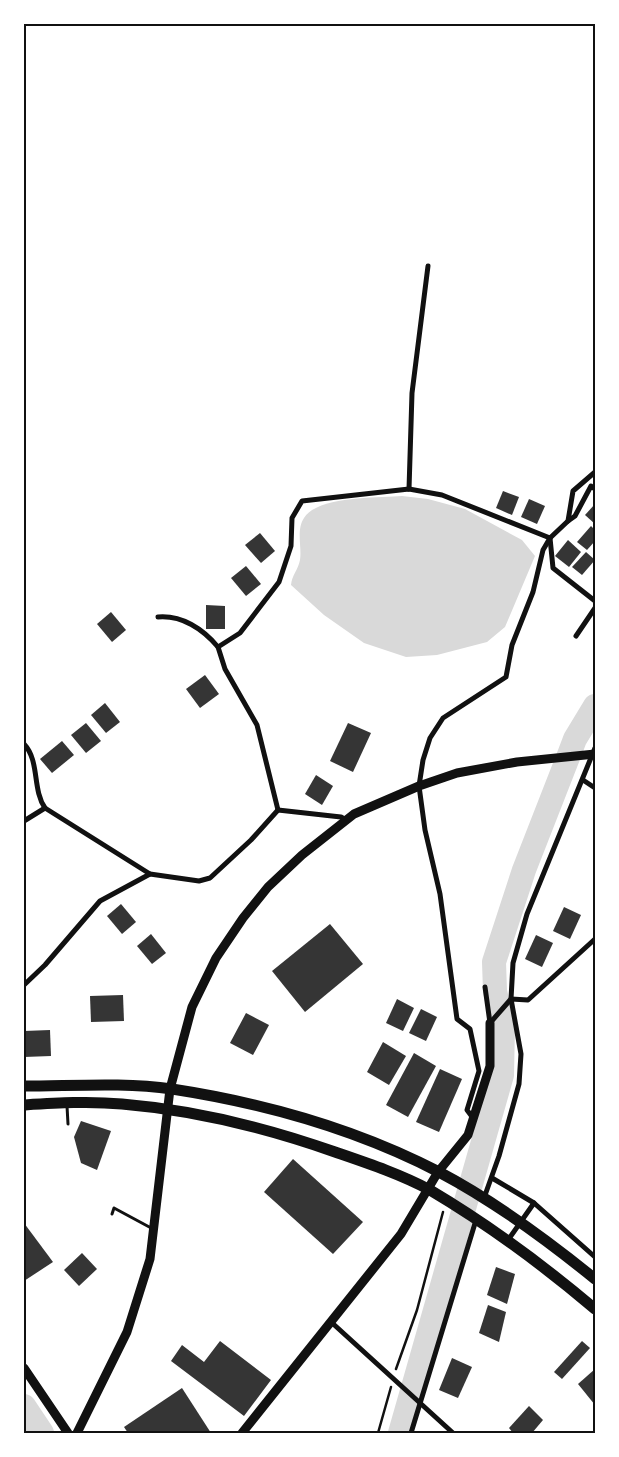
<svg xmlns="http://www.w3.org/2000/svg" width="619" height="1457" font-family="'Fira Sans Condensed',sans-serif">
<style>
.water{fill:#d9d9d9}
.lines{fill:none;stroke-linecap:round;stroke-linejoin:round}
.river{stroke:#d9d9d9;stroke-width:24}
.building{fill:#353535}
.path{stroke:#111;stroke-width:2.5}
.service{stroke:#111;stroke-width:3}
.minor{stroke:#111;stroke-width:5}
.tertiary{stroke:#111;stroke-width:9}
.trunk{stroke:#111;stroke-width:11}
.neatline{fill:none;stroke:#111;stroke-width:2}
</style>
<rect width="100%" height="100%" fill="#fff"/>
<path class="water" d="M402 496 428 499 465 509 522 540 535 556 505 627 487 642 437 655 406 657 364 643 324 615 291 585C292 575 298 570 300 560 302 547 296 530 304 518 317 496 378 498 402 496Z"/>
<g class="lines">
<g class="river">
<path d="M24 1406 42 1433"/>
<path d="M400 1433 502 1075 503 1027 495 991 494 962 524 870 567 760 575 739 595 706"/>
</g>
</g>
<g class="building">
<path d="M503 491 519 497 512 515 496 508Z"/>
<path d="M529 499 545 506 537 524 521 517Z"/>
<path d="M595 504V524L585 515Z"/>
<path d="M591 526 595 530V541L587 550 577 542Z"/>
<path d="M260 533 275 551 261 563 245 545Z"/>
<path d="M568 540 581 552 569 567 555 556Z"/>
<path d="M586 552 595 560 582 575 572 567Z"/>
<path d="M246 566 261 584 246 596 231 578Z"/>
<path d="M206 605 225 606V629H206Z"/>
<path d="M111 612 126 630 112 642 97 624Z"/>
<path d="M205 675 219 694 200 708 186 689Z"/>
<path d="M105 703 120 722 106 733 91 715Z"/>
<path d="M86 723 101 741 86 753 71 735Z"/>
<path d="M348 723 371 733 353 772 330 761Z"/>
<path d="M62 741 74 755 52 773 40 759Z"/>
<path d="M316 775 333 786 322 805 305 794Z"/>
<path d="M121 904 136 922 122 934 107 916Z"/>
<path d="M564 907 581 915 570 939 553 931Z"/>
<path d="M330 924 363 964 305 1012 272 971Z"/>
<path d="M151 934 166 953 152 964 137 946Z"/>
<path d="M536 935 553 943 542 967 525 959Z"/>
<path d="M123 995 124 1021 91 1022 90 996Z"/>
<path d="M397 999 414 1008 403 1031 386 1023Z"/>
<path d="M421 1009 437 1017 426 1041 409 1033Z"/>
<path d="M246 1013 269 1025 253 1055 230 1043Z"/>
<path d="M50 1030 51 1056 24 1057V1031Z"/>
<path d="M383 1042 406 1056 389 1085 367 1072Z"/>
<path d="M414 1053 436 1066 408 1117 386 1105Z"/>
<path d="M440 1069 462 1079 439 1132 416 1122Z"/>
<path d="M81 1121 111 1131 97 1170 81 1163 74 1137Z"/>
<path d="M293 1159 363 1222 333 1254 264 1192Z"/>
<path d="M24 1223 53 1262 24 1281Z"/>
<path d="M82 1253 97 1269 79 1286 64 1270Z"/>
<path d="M496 1267 515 1274 507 1304 487 1295Z"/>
<path d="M488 1305 506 1312 499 1342 479 1333Z"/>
<path d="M220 1341 271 1380 244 1416 171 1361 182 1345 204 1362Z"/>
<path d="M582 1341 590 1348 562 1379 554 1372Z"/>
<path d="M452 1358 472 1367 458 1398 439 1390Z"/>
<path d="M595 1369V1405L578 1384Z"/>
<path d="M182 1388 211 1433H128L124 1427Z"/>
<path d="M529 1406 543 1420 532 1433H513L509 1428Z"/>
</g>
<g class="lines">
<g class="path">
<path d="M396 1369 417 1310 443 1212"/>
<path d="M378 1433 391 1387"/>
</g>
<g class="service">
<path d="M67 1106 68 1124"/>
<path d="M112 1214 114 1208 153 1229"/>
</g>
<g class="minor">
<path d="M409 489 412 393 428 266"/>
<path d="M568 521 575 516 591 486 595 489"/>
<path d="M550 538 553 568 595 601"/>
<path d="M158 617C182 615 203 629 218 647"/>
<path d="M576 636 595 608"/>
<path d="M24 744C40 761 32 789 45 808"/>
<path d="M583 780 595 788"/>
<path d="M278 810 257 725 225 669 218 647 240 633 279 582 291 546 292 518 302 501 409 489 442 495 550 538"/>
<path d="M278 810 341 817 346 820"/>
<path d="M24 821 45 808 150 874 199 881 210 878 251 840 278 810"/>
<path d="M24 985 45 965 100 901 150 874"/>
<path d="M485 987 490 1023"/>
<path d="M490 1023 511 999 528 1000 595 939"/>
<path d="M473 1118 467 1110 479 1071 470 1029 457 1019 440 894 425 830 419 786 423 760 430 738 443 718 506 677 512 645 533 592 543 550 550 538 568 521 573 491 595 472"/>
<path d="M492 1178 534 1203 595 1257"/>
<path d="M484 1198 499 1156 519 1084 521 1054 511 999 513 963 527 914 595 748"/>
<path d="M508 1240 534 1203"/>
<path d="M330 1321 453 1433"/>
<path d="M411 1433 476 1220"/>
</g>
<g class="tertiary">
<path d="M24 1368 68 1433"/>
<path d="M77 1433 127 1332 150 1259 170 1089 192 1007 216 958 243 918 268 887 302 855 354 814 419 786 457 773 517 762 595 754"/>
<path d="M242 1433 401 1234 438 1172 468 1135 490 1066V1023"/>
</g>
<g class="trunk">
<path d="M24 1086C72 1086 124 1082 172 1089 263 1103 356 1129 439 1172 494 1201 547 1240 595 1279"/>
<path d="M24 1105C57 1103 89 1101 122 1104 194 1110 267 1128 335 1152 367 1163 400 1174 430 1190 489 1225 543 1265 595 1309"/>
</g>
</g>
<rect width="619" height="1457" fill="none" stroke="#ffffff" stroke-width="50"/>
<rect x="25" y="25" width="569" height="1407" class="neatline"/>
</svg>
